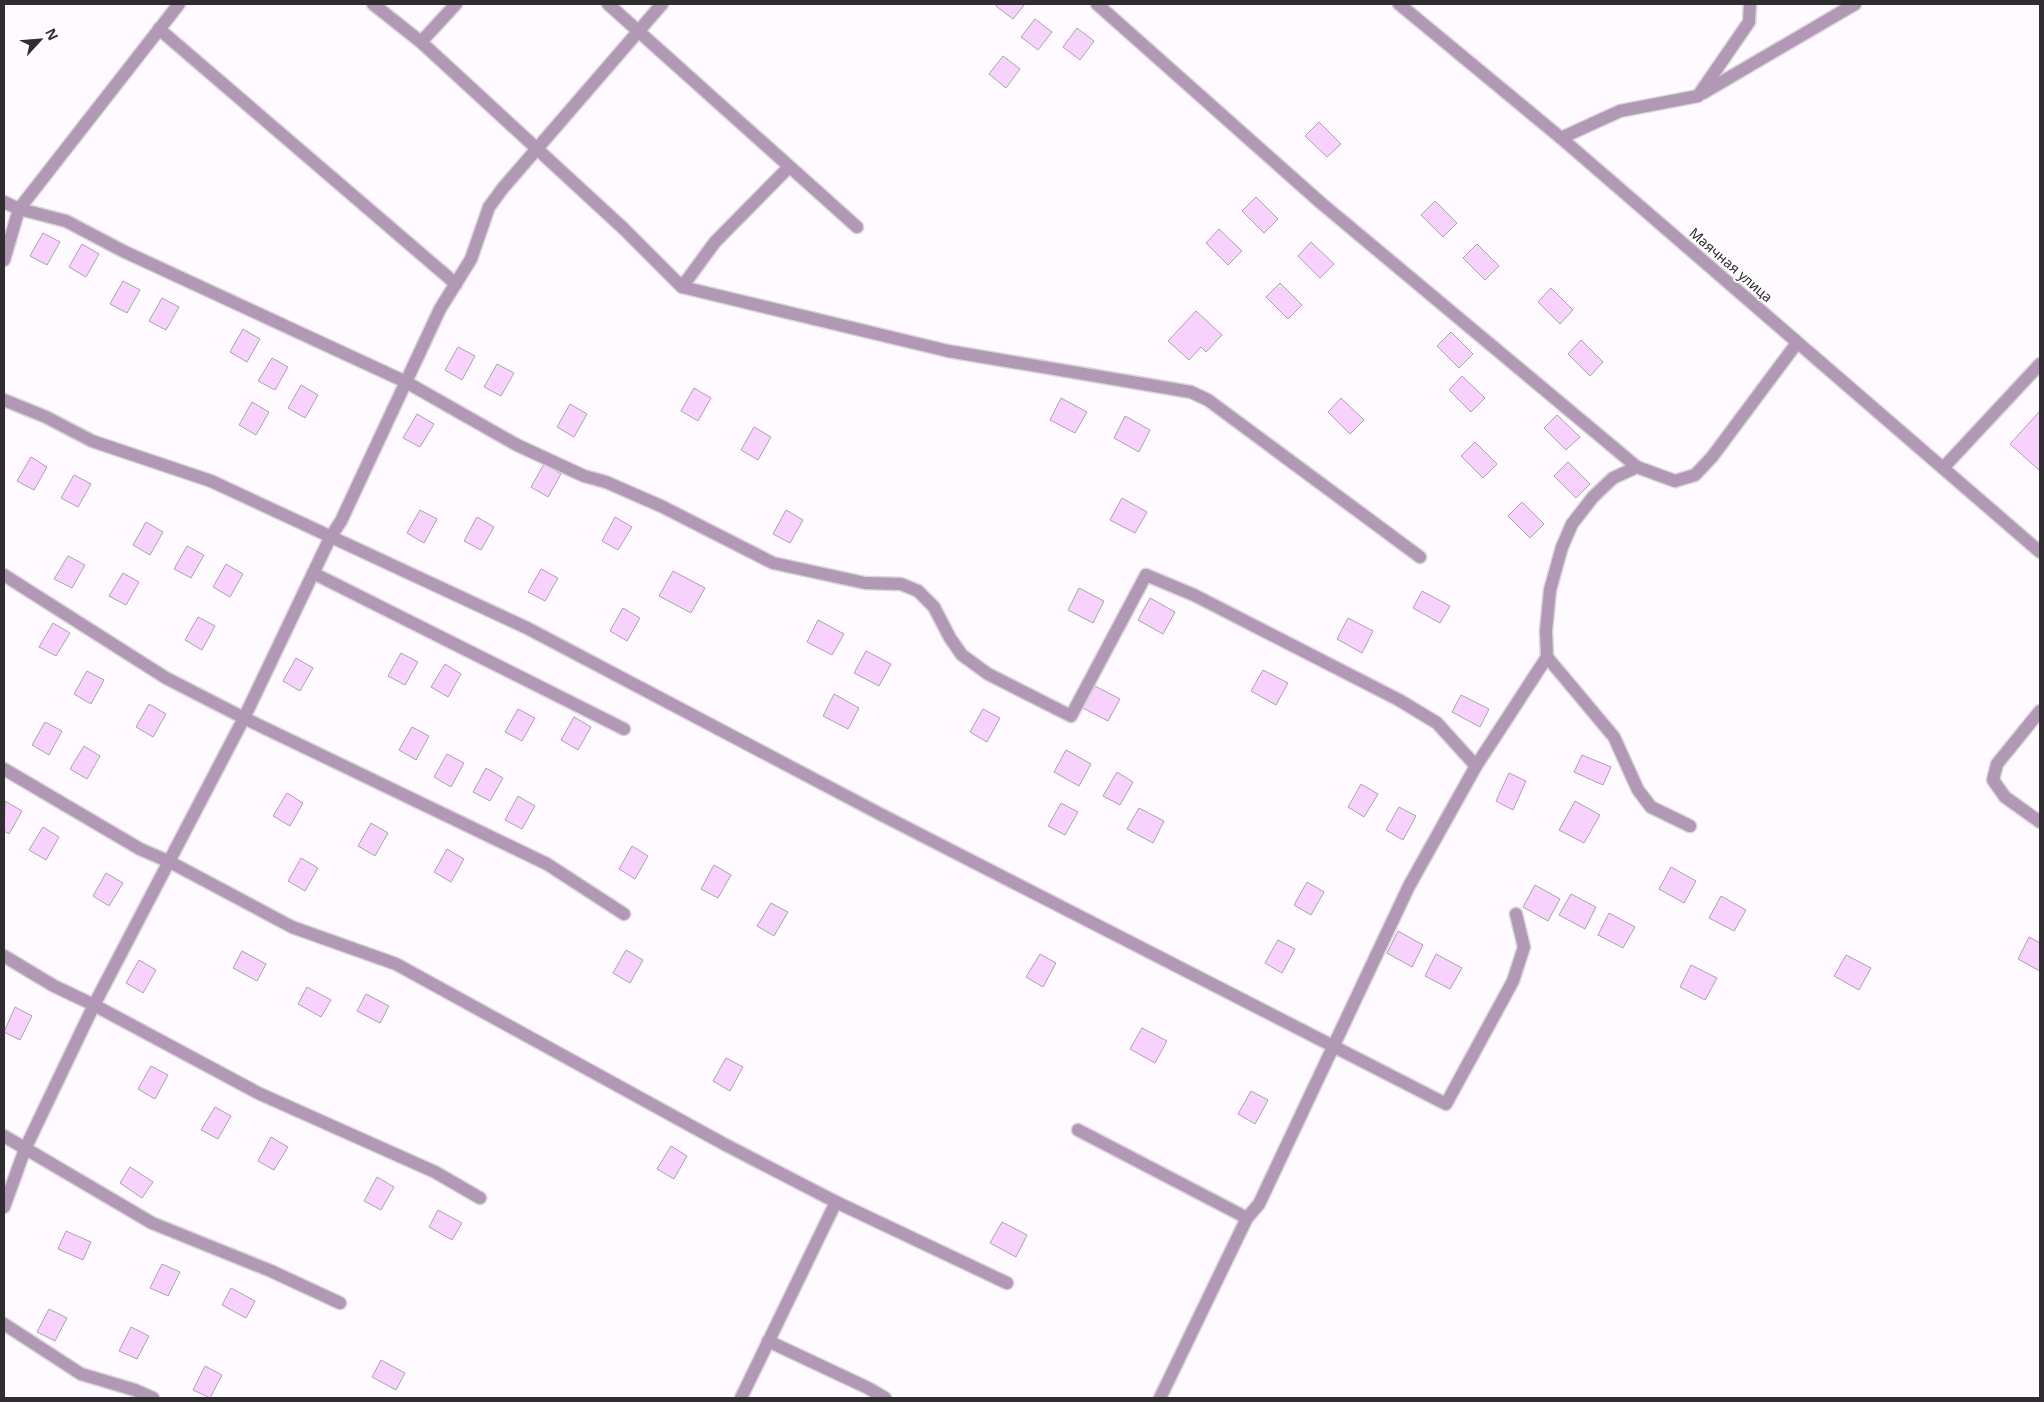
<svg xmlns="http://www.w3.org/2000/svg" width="2044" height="1402" font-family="'Noto Sans',sans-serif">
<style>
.building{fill:#f6d2fc;stroke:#a9a5aa}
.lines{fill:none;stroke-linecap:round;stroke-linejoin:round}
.minor-casing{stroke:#d9d5da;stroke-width:15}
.minor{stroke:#b198b5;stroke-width:12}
.labels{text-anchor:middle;stroke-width:4;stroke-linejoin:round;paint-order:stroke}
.street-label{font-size:14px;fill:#2f2d2f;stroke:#fff}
</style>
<rect width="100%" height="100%" fill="#fefaff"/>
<g class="building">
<path d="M997 4H1025L1013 19 996 6Z"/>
<path d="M1035 19 1052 32 1038 50 1021 37Z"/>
<path d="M1077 28 1094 41 1080 60 1063 47Z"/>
<path d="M1003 56 1020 69 1006 88 989 74Z"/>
<path d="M1319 122 1341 144 1327 157 1305 136Z"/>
<path d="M1256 197 1278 219 1264 233 1242 211Z"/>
<path d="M1435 201 1457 223 1443 237 1421 215Z"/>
<path d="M1219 229 1242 251 1228 265 1206 243Z"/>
<path d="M43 233 60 242 47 265 30 256Z"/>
<path d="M1311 242 1334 264 1320 278 1298 256Z"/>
<path d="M82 244 99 254 86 277 69 267Z"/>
<path d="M1477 244 1499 266 1485 280 1463 258Z"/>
<path d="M123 281 140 290 127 313 110 304Z"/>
<path d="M1280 283 1302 305 1288 319 1266 297Z"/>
<path d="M1551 288 1573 310 1560 324 1538 302Z"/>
<path d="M162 298 179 307 166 330 149 321Z"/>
<path d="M1196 311 1222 335 1206 352 1201 347 1189 360 1168 341Z"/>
<path d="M243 329 260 339 247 362 230 352Z"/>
<path d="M1451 332 1473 354 1459 368 1437 346Z"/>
<path d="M1581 340 1603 362 1590 376 1568 354Z"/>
<path d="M458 347 475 356 462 380 445 370Z"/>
<path d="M272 358 288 367 275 390 258 381Z"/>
<path d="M497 364 514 373 501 396 484 387Z"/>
<path d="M1462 376 1485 398 1471 412 1449 390Z"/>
<path d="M301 385 318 395 305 418 288 408Z"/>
<path d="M694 388 711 398 698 421 681 411Z"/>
<path d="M1061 398 1087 412 1075 433 1050 420Z"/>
<path d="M1341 398 1364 420 1350 434 1328 412Z"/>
<path d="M252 402 269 412 256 435 239 425Z"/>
<path d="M570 404 587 414 574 437 557 427Z"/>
<path d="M2040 411V471L2010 444Z"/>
<path d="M417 414 434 424 420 447 403 438Z"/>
<path d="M1557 415 1580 437 1566 450 1544 428Z"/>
<path d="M1125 416 1150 430 1139 452 1114 438Z"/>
<path d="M754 427 771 437 758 460 741 450Z"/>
<path d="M1475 442 1497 464 1483 478 1461 456Z"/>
<path d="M31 457 47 467 34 490 17 481Z"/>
<path d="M1568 462 1590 484 1576 498 1554 476Z"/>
<path d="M544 464 561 474 548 497 531 487Z"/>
<path d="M74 475 91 484 78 507 61 498Z"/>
<path d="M1122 498 1147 512 1135 533 1110 520Z"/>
<path d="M1522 502 1544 524 1530 538 1508 516Z"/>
<path d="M420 510 437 519 424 543 407 533Z"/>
<path d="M786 510 803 520 790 543 773 534Z"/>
<path d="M477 517 494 527 481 550 464 541Z"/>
<path d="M615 517 632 527 618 550 602 541Z"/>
<path d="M146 522 163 532 150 555 133 545Z"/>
<path d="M187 546 204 555 191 578 174 569Z"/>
<path d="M68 556 85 565 72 588 54 579Z"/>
<path d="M226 564 243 574 230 597 213 587Z"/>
<path d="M541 569 558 578 545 601 528 592Z"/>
<path d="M673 571 705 588 691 613 659 596Z"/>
<path d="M123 573 139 582 126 605 109 596Z"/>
<path d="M1079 588 1104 601 1093 623 1068 610Z"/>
<path d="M1422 591 1450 606 1440 623 1413 608Z"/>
<path d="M1150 598 1175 612 1163 634 1138 620Z"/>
<path d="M623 608 640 618 627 641 610 631Z"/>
<path d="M198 617 215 626 202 650 185 640Z"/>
<path d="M1348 618 1373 631 1362 653 1337 639Z"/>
<path d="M818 620 844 634 832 655 807 642Z"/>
<path d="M53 623 70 633 56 656 39 647Z"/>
<path d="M866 651 891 664 879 686 854 673Z"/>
<path d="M401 653 418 662 405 685 388 676Z"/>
<path d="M296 658 313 668 300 691 283 681Z"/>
<path d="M445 664 461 674 448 697 431 687Z"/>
<path d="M1263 670 1288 683 1276 705 1251 691Z"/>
<path d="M87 671 104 680 91 704 74 694Z"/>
<path d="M1095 686 1120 699 1108 721 1083 708Z"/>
<path d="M834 694 859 708 848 729 823 716Z"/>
<path d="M1461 695 1489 709 1480 727 1452 712Z"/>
<path d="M149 704 166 714 153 737 136 727Z"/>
<path d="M518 709 535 718 522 741 505 732Z"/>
<path d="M983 709 1000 718 987 742 970 732Z"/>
<path d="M574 717 591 727 578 750 561 740Z"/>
<path d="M45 722 62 731 49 755 32 745Z"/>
<path d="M412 727 429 736 416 760 399 750Z"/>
<path d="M84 746 100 756 87 779 70 769Z"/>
<path d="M1066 750 1091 764 1079 786 1054 772Z"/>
<path d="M447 754 464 763 451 787 434 777Z"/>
<path d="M1582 755 1611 767 1603 785 1574 772Z"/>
<path d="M486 768 503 778 490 801 473 792Z"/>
<path d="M1117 772 1133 782 1120 805 1103 796Z"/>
<path d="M1509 773 1526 781 1513 810 1496 801Z"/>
<path d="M1361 784 1378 794 1364 817 1348 807Z"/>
<path d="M287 793 303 803 290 826 273 816Z"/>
<path d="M518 796 535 806 522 829 505 820Z"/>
<path d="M5 801 22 811 9 834 4 831Z"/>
<path d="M1575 801 1600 815 1584 843 1559 830Z"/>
<path d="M1061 803 1078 812 1065 835 1048 826Z"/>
<path d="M1399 807 1416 816 1403 840 1386 830Z"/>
<path d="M1139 808 1164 821 1153 843 1127 829Z"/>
<path d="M371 823 388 833 375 856 358 846Z"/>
<path d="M43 827 59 837 46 860 29 850Z"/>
<path d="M632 846 648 856 635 879 619 869Z"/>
<path d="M447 849 464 859 451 882 434 872Z"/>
<path d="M301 858 318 868 305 891 288 881Z"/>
<path d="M714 865 731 875 718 898 701 889Z"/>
<path d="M1671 867 1696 881 1684 903 1659 889Z"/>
<path d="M106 873 123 883 109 906 93 896Z"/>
<path d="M1307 882 1324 892 1311 915 1294 905Z"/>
<path d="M1535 885 1560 899 1548 921 1523 907Z"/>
<path d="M1571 894 1596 907 1585 929 1559 915Z"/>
<path d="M1721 896 1746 910 1734 931 1709 918Z"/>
<path d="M771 903 788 912 774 936 757 926Z"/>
<path d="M1609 913 1635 927 1623 948 1598 935Z"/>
<path d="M1398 931 1423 945 1412 967 1387 953Z"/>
<path d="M2029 937 2040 943V971L2018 959Z"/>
<path d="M1278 940 1295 949 1282 973 1265 963Z"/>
<path d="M626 950 643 960 630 983 613 973Z"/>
<path d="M242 951 266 964 257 981 233 968Z"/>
<path d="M1040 954 1056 963 1043 987 1026 977Z"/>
<path d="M1436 954 1462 968 1450 989 1425 976Z"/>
<path d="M1846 955 1871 968 1859 990 1834 976Z"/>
<path d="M139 960 156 970 143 993 126 983Z"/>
<path d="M1691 965 1717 978 1705 1000 1680 987Z"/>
<path d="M307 987 331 1000 321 1017 298 1004Z"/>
<path d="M366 994 389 1006 380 1023 357 1011Z"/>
<path d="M15 1007 32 1016 20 1040 4 1032Z"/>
<path d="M1142 1028 1167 1041 1155 1063 1130 1049Z"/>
<path d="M726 1058 743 1067 730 1091 713 1081Z"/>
<path d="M151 1066 168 1075 155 1099 138 1089Z"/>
<path d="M1251 1091 1268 1100 1255 1124 1238 1114Z"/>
<path d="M215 1107 231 1116 218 1139 201 1130Z"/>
<path d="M271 1137 288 1147 274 1170 258 1161Z"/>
<path d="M671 1146 687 1156 674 1179 657 1169Z"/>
<path d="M130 1167 153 1182 142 1198 120 1183Z"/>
<path d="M377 1177 394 1187 381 1210 364 1201Z"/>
<path d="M438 1210 462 1223 452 1240 429 1227Z"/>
<path d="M1002 1222 1027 1235 1016 1257 990 1243Z"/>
<path d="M66 1231 91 1242 83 1260 58 1249Z"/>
<path d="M162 1264 180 1272 168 1296 150 1288Z"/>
<path d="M231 1288 255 1301 246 1318 222 1305Z"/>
<path d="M49 1309 67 1318 55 1341 37 1332Z"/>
<path d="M131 1327 149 1336 137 1359 119 1351Z"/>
<path d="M381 1360 405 1373 396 1390 372 1377Z"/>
<path d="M205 1366 222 1375 210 1398 193 1390Z"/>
</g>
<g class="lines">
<g class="minor-casing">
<g id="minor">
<path d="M373 4 421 42 624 229 682 287 948 351 1191 392 1208 400 1420 557"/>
<path d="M608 4 857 227"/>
<path d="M1097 4 1321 203 1637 467 1675 481 1695 475 1712 457 1797 343"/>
<path d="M1399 4 1561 138 2040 552"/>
<path d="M159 29 456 284"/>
<path d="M421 42 456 4"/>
<path d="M1703 93 1855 4"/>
<path d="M1561 138 1620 111 1698 96 1749 22 1750 4"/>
<path d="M4 202 19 209 66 221 123 251 406 382 517 445 584 476 606 482 661 506 773 563 865 583 901 584 918 591 934 607 950 638 962 655 988 674 1071 716 1146 575 1194 595 1399 700 1437 723 1476 766"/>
<path d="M4 260 19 209 179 4"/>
<path d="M682 287 715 242 789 167"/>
<path d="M4 400 46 417 92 441 211 481 527 628 880 814 1446 1104 1513 981 1524 947 1516 914"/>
<path d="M1944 467 2040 364"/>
<path d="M313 573 624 729"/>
<path d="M4 575 166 678 244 718 547 864 624 914"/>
<path d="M1547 657 1614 737 1638 790 1651 807 1690 826"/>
<path d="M2040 711 1997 764 1993 780 2005 797 2040 822"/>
<path d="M4 769 140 849 170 862 292 927 396 964 724 1144 836 1202 1007 1283"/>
<path d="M4 956 54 986 94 1005 258 1093 435 1172 480 1198"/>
<path d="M1078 1130 1247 1218"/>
<path d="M4 1136 152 1223 271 1271 340 1303"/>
<path d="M4 1207 25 1149 94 1005 244 718 330 538 341 521 440 309 471 259 489 207 503 188 662 4"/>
<path d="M4 1324 81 1374 135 1390 153 1398"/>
<path d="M768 1341 868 1388 885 1398"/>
<path d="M741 1398 836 1202"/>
<path d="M1160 1398 1247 1218 1259 1204 1409 886 1476 766 1547 657 1546 631 1550 590 1562 547 1572 524 1593 497 1613 478 1637 467"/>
</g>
</g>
<use href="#minor" class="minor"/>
</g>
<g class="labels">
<g class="street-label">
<text transform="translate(1731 265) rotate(41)" y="5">Маячная улица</text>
</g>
</g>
<rect width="2044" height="1402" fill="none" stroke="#2f2d2f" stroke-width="10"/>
<g transform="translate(40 40) rotate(64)" stroke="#ffffff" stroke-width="4" paint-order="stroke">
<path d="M0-4L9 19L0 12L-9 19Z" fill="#2f2d2f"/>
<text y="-8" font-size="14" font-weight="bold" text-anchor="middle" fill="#2f2d2f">N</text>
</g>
</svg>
